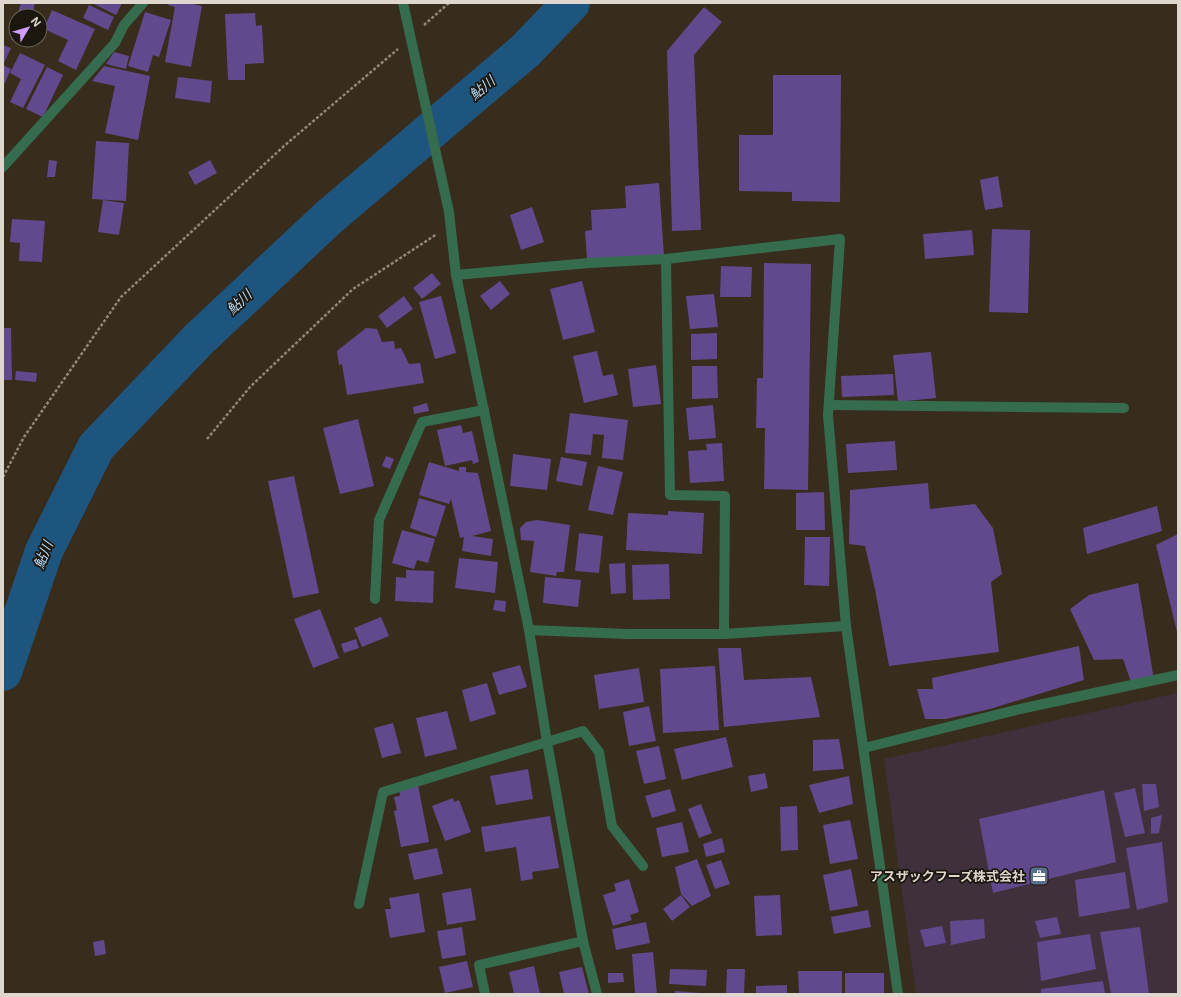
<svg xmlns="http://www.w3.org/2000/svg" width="1181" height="997" font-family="Inter,'Noto Sans JP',sans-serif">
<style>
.industrial{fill:#40303c}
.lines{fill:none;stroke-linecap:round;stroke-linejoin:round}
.river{stroke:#1e557e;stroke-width:38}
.building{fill:#61498d}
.path{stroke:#91877a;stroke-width:2.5;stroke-dasharray:3 2;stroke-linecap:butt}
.minor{stroke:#356c4e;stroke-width:10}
.labels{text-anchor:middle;stroke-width:3.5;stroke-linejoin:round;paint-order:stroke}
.poi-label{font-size:13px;font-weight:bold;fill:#dfd7cd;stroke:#1b160e;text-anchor:end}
.water-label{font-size:14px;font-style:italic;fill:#b5d9f6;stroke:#1b160e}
</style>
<rect width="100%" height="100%" fill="#382c1c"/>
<path class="industrial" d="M1178 693V994H916L884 759Z"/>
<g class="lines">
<path class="river" d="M3 672 44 551 96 447 199 339 328 218 525 51 571 3"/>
</g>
<g class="building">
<path d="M21 3H35L32 16H17Z"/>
<path d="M92 3H122L116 15Z"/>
<path d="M168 3H188L202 6 191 67 165 62 175 7 168 5Z"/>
<path d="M89 5 114 17 108 30 83 18Z"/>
<path d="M704 7 722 22 694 55 701 230 672 231 667 51Z"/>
<path d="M52 10 95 29 76 70 58 61 68 40 44 29Z"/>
<path d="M145 12 171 20 159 57 153 55 148 72 128 66Z"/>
<path d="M255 13 256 26 262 25 264 63 245 64V80H228L225 14Z"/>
<path d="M15 24 16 40H26L25 43 11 40Z"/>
<path d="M3 45 11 48 3 65Z"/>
<path d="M114 52 129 56 126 69 106 64Z"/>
<path d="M20 53 45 65 23 108 10 102 21 79 10 73Z"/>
<path d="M3 65 11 69 3 87Z"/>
<path d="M104 66 150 76 138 140 105 133 115 86 92 81Z"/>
<path d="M47 67 63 75 43 117 26 109Z"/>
<path d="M773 75H841L840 202 792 201V192L739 191V135H773Z"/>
<path d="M178 77 212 81 210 103 175 98Z"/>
<path d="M96 141 129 143 126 201 92 199Z"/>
<path d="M49 160 57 161 55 177H47Z"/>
<path d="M210 160 217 173 195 185 188 172Z"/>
<path d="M998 176 1003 207 985 210 980 180Z"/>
<path d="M659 183 664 255 587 259 585 231 592 230 591 210 626 208 625 186Z"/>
<path d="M103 200 124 203 119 235 98 232Z"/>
<path d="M532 207 544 242 521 250 510 215Z"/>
<path d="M12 219 45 221 42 262 19 261 20 243 10 242Z"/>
<path d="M992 229 1030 230 1028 313 989 312Z"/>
<path d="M972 230 974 255 925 259 923 234Z"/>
<path d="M764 263 811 264 808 490 764 489 765 428H756L757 378H763Z"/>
<path d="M721 266 752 267 751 297H720Z"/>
<path d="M432 273 441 284 422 299 413 288Z"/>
<path d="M500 281 510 294 491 310 480 296Z"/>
<path d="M582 281 595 332 563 340 550 289Z"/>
<path d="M714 294 718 327 690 329 686 296Z"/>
<path d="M404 296 413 309 387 328 378 316Z"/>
<path d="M441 296 456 353 435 359 419 302Z"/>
<path d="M3 328H11L12 380H3Z"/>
<path d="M366 328 377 329 382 342 394 341 395 349 401 348 409 364 420 363 424 383 347 395 342 364 339 365 337 351Z"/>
<path d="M717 333V359L691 360V334Z"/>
<path d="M597 351 603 376 613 374 618 395 584 403 573 356Z"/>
<path d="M931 352 936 398 898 402 893 355Z"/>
<path d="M656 365 661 404 633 407 628 369Z"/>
<path d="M692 366H717L718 398 692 399Z"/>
<path d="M16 371 37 373 36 382 15 380Z"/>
<path d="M893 374 894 395 842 397 841 376Z"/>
<path d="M427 403 429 411 414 414 413 407Z"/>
<path d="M713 405 716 438 689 440 686 408Z"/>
<path d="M570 413 628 420 623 460 602 458 604 435 593 434 591 455 565 453Z"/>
<path d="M358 419 374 486 340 494 323 428Z"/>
<path d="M461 425 463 433 472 431 479 462 473 464 472 460 445 466 437 430Z"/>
<path d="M895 441 897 470 848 473 846 444Z"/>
<path d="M722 443 724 481 690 483 688 451 707 450 706 444Z"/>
<path d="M513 454 551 459 547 490 510 486Z"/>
<path d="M386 456 394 459 390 469 382 466Z"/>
<path d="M561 457 587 462 582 486 556 481Z"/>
<path d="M429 462 459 471V467H466V472L478 473 491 531 472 536 493 539 491 556 462 551 464 537 460 538 451 499 449 504 419 495Z"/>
<path d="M598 466 623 472 613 515 588 510Z"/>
<path d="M294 476 319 593 293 598 268 481Z"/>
<path d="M928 483 930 509 975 504 993 528 1002 574 991 582 999 652 889 666 875 589 865 546 849 544 850 490Z"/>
<path d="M824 492 825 530H796V493Z"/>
<path d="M419 498 446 506 436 537 410 528Z"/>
<path d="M1157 506 1162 531 1087 554 1083 528Z"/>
<path d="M668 511 704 513 702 554 626 550 628 513 668 515Z"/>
<path d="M537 520 570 525 564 572H557L556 576 530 572 534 541 521 540 520 528 526 522Z"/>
<path d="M402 530 435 539 428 563 417 560 414 569 392 563Z"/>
<path d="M579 533 603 536 599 573 575 571Z"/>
<path d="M1178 534V632H1177L1156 545Z"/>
<path d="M805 537H830L829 586 804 585Z"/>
<path d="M459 558 498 562 495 593 455 588Z"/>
<path d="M625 563 626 593 611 594 609 564Z"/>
<path d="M669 564 670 599 633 600 632 565Z"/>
<path d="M406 570 434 571 433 603 395 601 396 577 406 578Z"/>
<path d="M545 577 581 580 578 607 543 603Z"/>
<path d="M1138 583 1154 680 1131 682 1123 659 1094 660 1070 609 1089 595Z"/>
<path d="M495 600 506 601 505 612 493 610Z"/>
<path d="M320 609 339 658 313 668 294 619Z"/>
<path d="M381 617 389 636 362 647 354 628Z"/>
<path d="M356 639 359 648 344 653 341 644Z"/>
<path d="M1079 646 1084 680 990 709 946 719H925L917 689H933L932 678Z"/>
<path d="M718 648H741L744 680 811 677 820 717 724 727Z"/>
<path d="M520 665 527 687 499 695 492 673Z"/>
<path d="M715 666 719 730 663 733 660 669Z"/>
<path d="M639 668 644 702 599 709 594 675Z"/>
<path d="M487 683 496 714 470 722 462 690Z"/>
<path d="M649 706 656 741 629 746 623 712Z"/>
<path d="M447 711 457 749 425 757 416 718Z"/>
<path d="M393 723 401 753 382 758 374 728Z"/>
<path d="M726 737 733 767 682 780 674 749Z"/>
<path d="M839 739 844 769 813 771V740Z"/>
<path d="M659 746 666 779 644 784 636 751Z"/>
<path d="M528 769 533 799 496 805 490 776Z"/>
<path d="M765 773 768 788 751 792 748 776Z"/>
<path d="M849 776 853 804 819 813 809 785Z"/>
<path d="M1142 784H1156L1159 807 1144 811Z"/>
<path d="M418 785 429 842 401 847 394 811 397 810 394 797 400 796 399 788Z"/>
<path d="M1135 788 1145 833 1125 837 1114 793Z"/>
<path d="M670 789 676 811 652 818 645 796Z"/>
<path d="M1104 790 1116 862 993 893 979 819Z"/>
<path d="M453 798 454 802 459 800 471 832 445 841 432 806Z"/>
<path d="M701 804 712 833 699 838 688 809Z"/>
<path d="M797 806 798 850 781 851 780 807Z"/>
<path d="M1162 815 1159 833 1151 834V818Z"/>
<path d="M550 816 559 868 532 872 533 879 521 881 516 847 485 852 481 827Z"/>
<path d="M850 820 858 859 830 864 823 825Z"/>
<path d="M682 822 689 852 662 857 656 828Z"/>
<path d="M722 838 725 852 706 857 703 844Z"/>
<path d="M1162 842 1168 902 1137 910 1126 848Z"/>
<path d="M437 848 443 874 414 880 408 854Z"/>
<path d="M697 859 711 896 692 906 681 894 675 867Z"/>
<path d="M721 860 730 884 715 889 706 865Z"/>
<path d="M851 869 858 906 830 911 823 875Z"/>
<path d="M1125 872 1130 908 1079 917 1075 880Z"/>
<path d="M629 879 639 912 630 915 632 920 613 926 603 895 616 891 614 884Z"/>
<path d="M471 888 476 920 447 925 442 893Z"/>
<path d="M419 893 425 932 390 938 385 909H391L389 898Z"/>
<path d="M681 895 690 907 672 921 663 909Z"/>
<path d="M780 895 782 935 756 936 754 896Z"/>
<path d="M868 910 871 927 834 934 831 917Z"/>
<path d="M1057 917 1061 934 1040 938 1035 921Z"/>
<path d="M984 919 985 938 951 945 950 921Z"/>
<path d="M646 922 650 943 616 950 612 929Z"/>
<path d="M942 926 946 943 925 947 920 930Z"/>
<path d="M462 927 466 955 442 959 437 931Z"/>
<path d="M1140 927 1149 994H1111L1100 932Z"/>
<path d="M1090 934 1096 969 1041 981 1037 942Z"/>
<path d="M104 940 106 954 95 956 93 942Z"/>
<path d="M653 952 657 994H635L632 954Z"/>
<path d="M467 961 473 987 445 993 439 967Z"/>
<path d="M534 966 540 994H514L509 972Z"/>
<path d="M582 967 589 994H564L559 972Z"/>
<path d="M670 969 707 970 706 986 669 984Z"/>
<path d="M727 969H745L744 994H726Z"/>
<path d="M798 971H842V994H799Z"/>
<path d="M608 973H623L624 982 608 983Z"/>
<rect x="845" y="973" width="39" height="21"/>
<path d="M1103 981 1105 994H1041V989Z"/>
<path d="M787 985V994H756V986Z"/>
<path d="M675 991 701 993V994H675Z"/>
</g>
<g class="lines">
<g class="path">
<path d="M424 25 449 3"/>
<path d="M207 439 250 387 353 289 437 234"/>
<path d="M3 477 24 437 121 297 284 146 398 49"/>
</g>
<g class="minor">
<path d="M403 3 449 212 456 275 529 630 547 742 583 941 597 994"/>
<path d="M3 167 115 43 124 25 143 3"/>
<path d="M666 259 670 495 725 496 724 634"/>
<path d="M456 275 589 263 666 259 840 239 828 415 846 626 898 994"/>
<path d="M829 405 1124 408"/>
<path d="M375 599 379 520 422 422 484 410"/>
<path d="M529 630 627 634H724L846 626"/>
<path d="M864 748 1020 709 1178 675"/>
<path d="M359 904 383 792 583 731 599 752 612 826 643 866"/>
<path d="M485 994 479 965 583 941"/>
</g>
</g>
<defs>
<g id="office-square" transform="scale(1)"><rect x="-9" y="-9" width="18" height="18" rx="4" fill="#5c6f8a" stroke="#1b160e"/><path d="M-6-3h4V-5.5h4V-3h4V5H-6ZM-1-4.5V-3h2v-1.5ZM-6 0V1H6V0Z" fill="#fff"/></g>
</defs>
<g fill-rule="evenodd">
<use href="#office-square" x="1039" y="876"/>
</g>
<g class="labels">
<g class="poi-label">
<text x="1025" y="881">アスザックフーズ株式会社</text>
</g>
<g class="water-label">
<text transform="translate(482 88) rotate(-40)" y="5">鮎川</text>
<text transform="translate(239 302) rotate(-43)" y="5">鮎川</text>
<text transform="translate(43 555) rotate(-68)" y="5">鮎川</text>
</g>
</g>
<rect width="1181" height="997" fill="none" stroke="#dfd7cd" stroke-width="8"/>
<g transform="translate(28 28) rotate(52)"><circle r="19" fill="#1b160e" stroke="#69635a"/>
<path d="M0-3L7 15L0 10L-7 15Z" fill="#d09dfe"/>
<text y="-6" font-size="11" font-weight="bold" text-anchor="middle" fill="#dfd7cd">N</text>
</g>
</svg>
